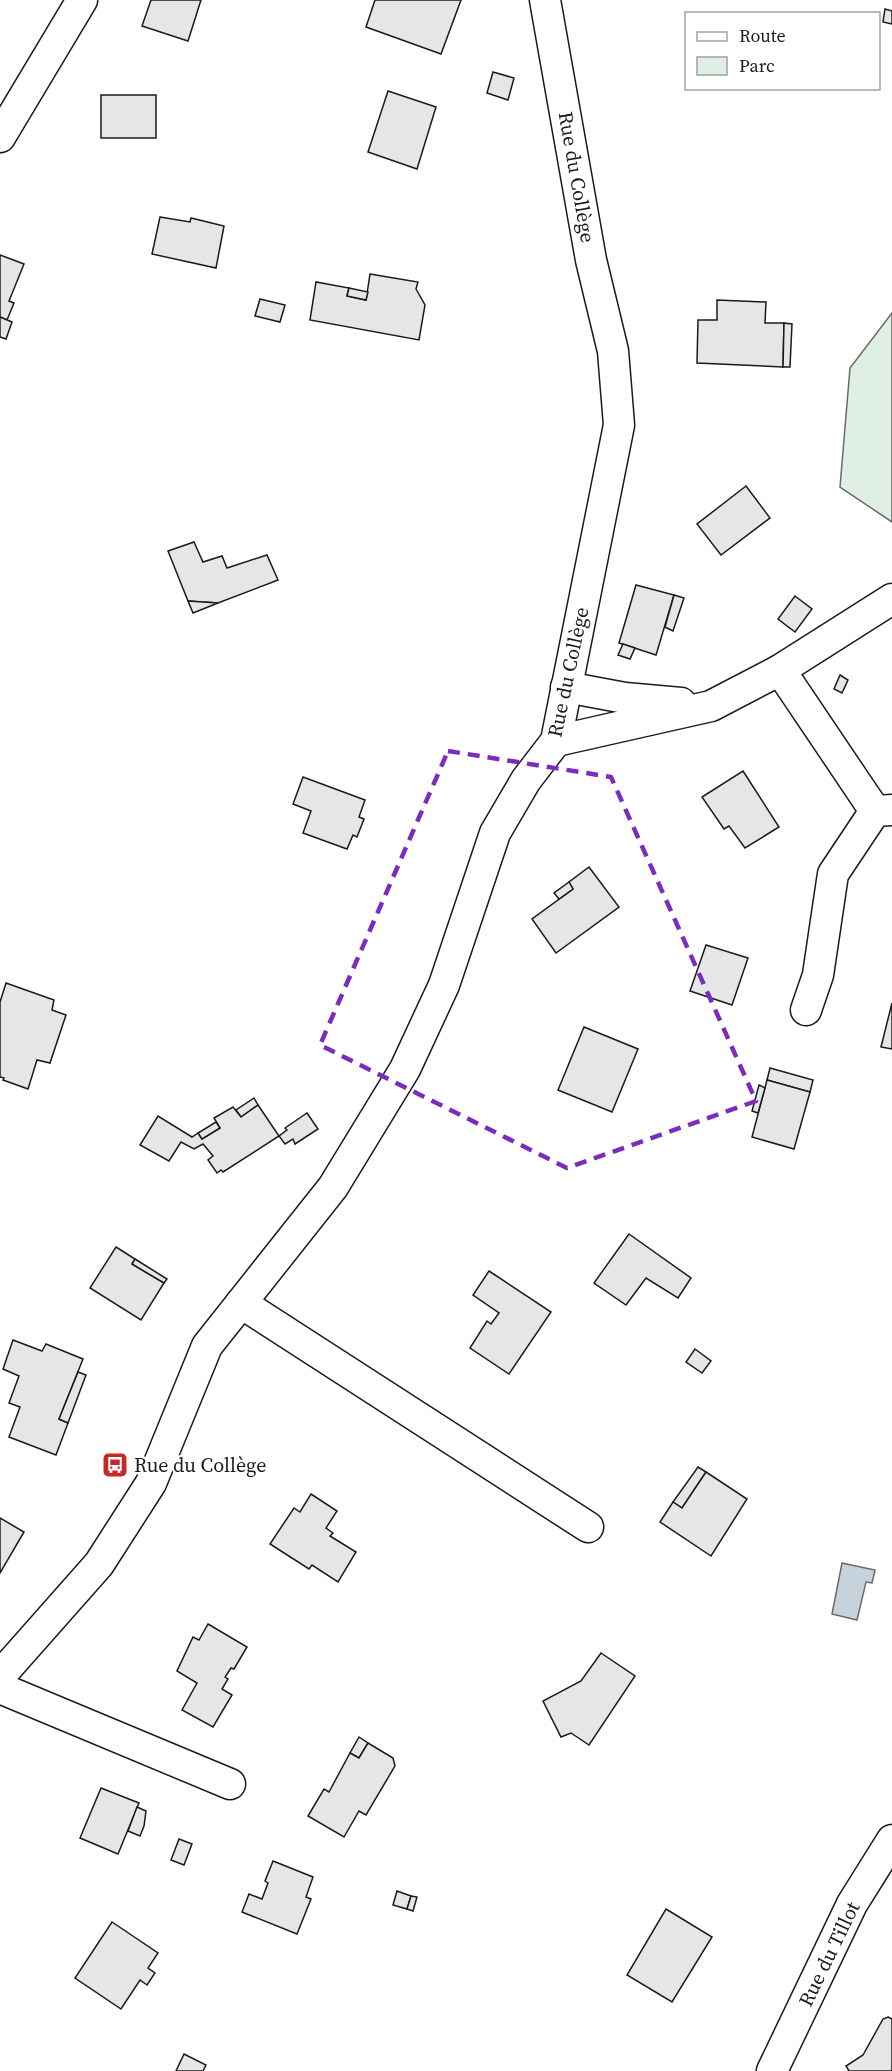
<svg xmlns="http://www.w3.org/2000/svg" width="892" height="2071" font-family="'Source Serif 4',serif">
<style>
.green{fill:#e0efe3;stroke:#6a6a6a;stroke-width:1.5}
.water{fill:#c6d2dc;stroke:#6a6a6a;stroke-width:1.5}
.building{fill:#e6e6e6;stroke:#1a1a1a;stroke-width:1.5}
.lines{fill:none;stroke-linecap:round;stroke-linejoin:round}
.street-casing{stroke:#1a1a1a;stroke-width:33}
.street{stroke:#fff;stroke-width:30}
.marked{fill:none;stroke:#7b2cbf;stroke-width:4.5;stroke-dasharray:12 8;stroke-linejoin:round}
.labels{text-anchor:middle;stroke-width:4.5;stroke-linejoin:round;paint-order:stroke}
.street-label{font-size:20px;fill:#1a1a1a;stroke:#fff}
.poi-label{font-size:20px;fill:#1a1a1a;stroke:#fff;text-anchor:start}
</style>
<rect width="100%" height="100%" fill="#fff"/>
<path class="green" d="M892 313V522L840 487 850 368Z"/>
<path class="water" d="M842 1563 875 1570 872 1583 866 1582 857 1620 832 1614Z"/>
<g class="building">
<path d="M151 0H201L188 41 142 26Z"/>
<path d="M375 0H461L441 54 366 27Z"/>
<path d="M885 9 892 11V24L883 22Z"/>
<path d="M493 72 514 78 508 100 487 93Z"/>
<path d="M388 91 436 107 417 169 368 152Z"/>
<rect x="101" y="95" width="55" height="43"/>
<path d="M160 217 190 222 191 218 224 226 216 268 152 254Z"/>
<path d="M0 255 24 264 9 301 14 303 7 320 0 317Z"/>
<path d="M370 274 418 282 416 289 425 305 419 340 310 320 316 282 349 288 347 296 366 300Z"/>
<path d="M349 288 368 292 366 300 347 296Z"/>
<path d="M260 299 285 305 280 322 255 316Z"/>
<path d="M717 300 766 302 765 323H784L783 367 697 363 698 320H717Z"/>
<path d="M0 317 12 322 6 339 0 337Z"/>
<path d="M784 323 792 324 790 367H783Z"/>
<path d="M746 486 770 518 721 555 697 524Z"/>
<path d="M194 542 203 562 222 556 227 568 267 555 278 580 218 603 188 601 168 551Z"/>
<path d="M636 585 674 595 656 655 619 643Z"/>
<path d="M674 595 684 598 673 631 665 627Z"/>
<path d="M795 596 812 609 795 632 778 619Z"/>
<path d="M188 601 218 603 193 613Z"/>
<path d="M623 644 635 648 630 659 618 655Z"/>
<path d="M840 675 848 680 842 693 834 689Z"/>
<path d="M743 771 779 827 745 848 729 826 724 829 702 797Z"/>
<path d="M303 777 365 800 359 817 364 819 357 837 353 835 347 849 303 833 311 811 293 804Z"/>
<path d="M589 867 619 907 556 953 532 919 573 889 569 882Z"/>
<path d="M569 882 573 889 559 899 554 893Z"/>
<path d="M706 945 748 958 732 1005 690 991Z"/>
<path d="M6 983 54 1000 52 1010 66 1015 50 1063 37 1060 28 1089 3 1080 4 1078 0 1077V1002Z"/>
<path d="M892 1003V1049L881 1047Z"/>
<path d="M584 1027 638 1049 612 1112 558 1090Z"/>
<path d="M770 1068 813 1080 810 1092 767 1080Z"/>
<path d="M767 1080 810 1092 794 1149 752 1137Z"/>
<path d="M759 1085 765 1088 758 1113 752 1111Z"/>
<path d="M254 1098 258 1105 241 1117 236 1110Z"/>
<path d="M258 1105 279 1136 223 1172 221 1170 217 1173 208 1160 213 1156 203 1144 194 1149 181 1142 169 1161 140 1145 158 1116 192 1137 198 1133 202 1139 220 1128 214 1118 233 1107 241 1117Z"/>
<path d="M307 1113 318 1129 295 1144 293 1139 285 1144 279 1136 287 1130 285 1128Z"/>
<path d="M216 1122 220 1128 202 1139 198 1133Z"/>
<path d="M629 1234 691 1278 678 1298 646 1278 626 1305 594 1283Z"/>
<path d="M116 1247 135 1259 132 1264 164 1283 141 1320 90 1288Z"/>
<path d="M135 1259 167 1279 164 1283 132 1264Z"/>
<path d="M489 1271 551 1312 509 1374 470 1348 487 1321 491 1324 499 1313 473 1295Z"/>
<path d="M13 1340 42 1351 46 1344 83 1359 59 1419 68 1423 56 1455 9 1437 20 1407 9 1403 19 1376 3 1369Z"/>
<path d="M695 1349 711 1361 702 1373 686 1362Z"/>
<path d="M78 1372 86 1375 68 1423 59 1419Z"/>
<path d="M698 1467 706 1472 682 1508 673 1502Z"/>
<path d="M706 1472 747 1499 711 1556 660 1522 673 1502 682 1508Z"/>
<path d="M311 1494 337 1511 326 1528 333 1533 330 1536 356 1552 338 1582 312 1565 309 1569 270 1544 294 1508 300 1512Z"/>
<path d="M0 1518 24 1532 0 1573Z"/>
<path d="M208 1624 247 1647 234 1669 231 1668 225 1677 228 1679 222 1689 232 1695 213 1727 182 1710 197 1683 177 1671 193 1637 199 1640Z"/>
<path d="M601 1653 635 1676 589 1745 571 1733 561 1737 543 1701 581 1681Z"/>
<path d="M359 1737 368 1743 359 1758 350 1753Z"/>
<path d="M368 1743 393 1758 395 1766 366 1815 359 1811 344 1837 308 1816 324 1789 329 1792 350 1753 359 1758Z"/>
<path d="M101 1788 139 1803 118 1854 80 1838Z"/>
<path d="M137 1807 146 1811 144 1826 140 1836 128 1831Z"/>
<path d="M179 1839 192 1844 184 1865 171 1860Z"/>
<path d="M273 1861 313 1877 306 1897 311 1899 297 1934 242 1912 249 1894 262 1899 268 1883 265 1881Z"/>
<path d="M397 1891 411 1896 407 1909 393 1905Z"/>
<path d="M411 1896 417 1897 413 1911 407 1909Z"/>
<path d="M666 1909 712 1937 672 2002 627 1975Z"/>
<path d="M112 1922 158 1953 148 1968 155 1973 147 1985 140 1980 121 2009 75 1978Z"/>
<path d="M888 2017 892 2019V2071H849L846 2066 863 2055 883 2019Z"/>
<path d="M184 2054 206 2065 203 2071H176Z"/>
</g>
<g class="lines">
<g class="street-casing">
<g id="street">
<path d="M0 137 82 0"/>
<path d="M780 670 875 811"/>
<path d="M566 687 625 698 681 703"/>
<path d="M556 741 711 706 780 670 892 599"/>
<path d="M806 1010 818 975 833 874 875 811 892 810"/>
<path d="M241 1303 588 1527"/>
<path d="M0 1676 99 1564 151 1483 207 1346 333 1187 405 1069 444 985 495 833 526 780 556 741 619 425 613 351 591 260 545 0"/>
<path d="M0 1688 230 1784"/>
<path d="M772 2071 852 1904 892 1840"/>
</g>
</g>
<use href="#street" class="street"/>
</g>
<path class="marked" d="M448 751 611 777 756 1101 567 1168 320 1045Z"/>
<defs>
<g id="bus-square" transform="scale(1.35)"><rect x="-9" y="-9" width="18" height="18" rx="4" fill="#c62828" stroke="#fff"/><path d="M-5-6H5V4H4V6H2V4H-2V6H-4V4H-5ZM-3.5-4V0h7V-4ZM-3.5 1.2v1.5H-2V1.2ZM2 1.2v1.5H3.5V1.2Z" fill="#fff"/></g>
</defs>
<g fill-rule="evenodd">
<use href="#bus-square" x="115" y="1465"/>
</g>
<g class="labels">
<g class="street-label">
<text transform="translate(577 177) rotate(80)" y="7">Rue du Collège</text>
<text transform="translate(568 672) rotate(-78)" y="7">Rue du Collège</text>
<text transform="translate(829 1954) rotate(-64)" y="7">Rue du Tillot</text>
</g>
<g class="poi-label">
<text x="134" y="1472">Rue du Collège</text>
</g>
</g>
<rect x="685" y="12" width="195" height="78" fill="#ffffff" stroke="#a3a3a3" stroke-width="1.5"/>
<rect x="697" y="32" width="30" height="9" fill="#ffffff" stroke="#a3a3a3" stroke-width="1.5"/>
<text x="739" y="42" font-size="18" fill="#1a1a1a">Route</text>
<rect x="697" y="57" width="30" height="18" fill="#e0efe3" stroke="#a3a3a3" stroke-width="1.5"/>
<text x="739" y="72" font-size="18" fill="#1a1a1a">Parc</text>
</svg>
